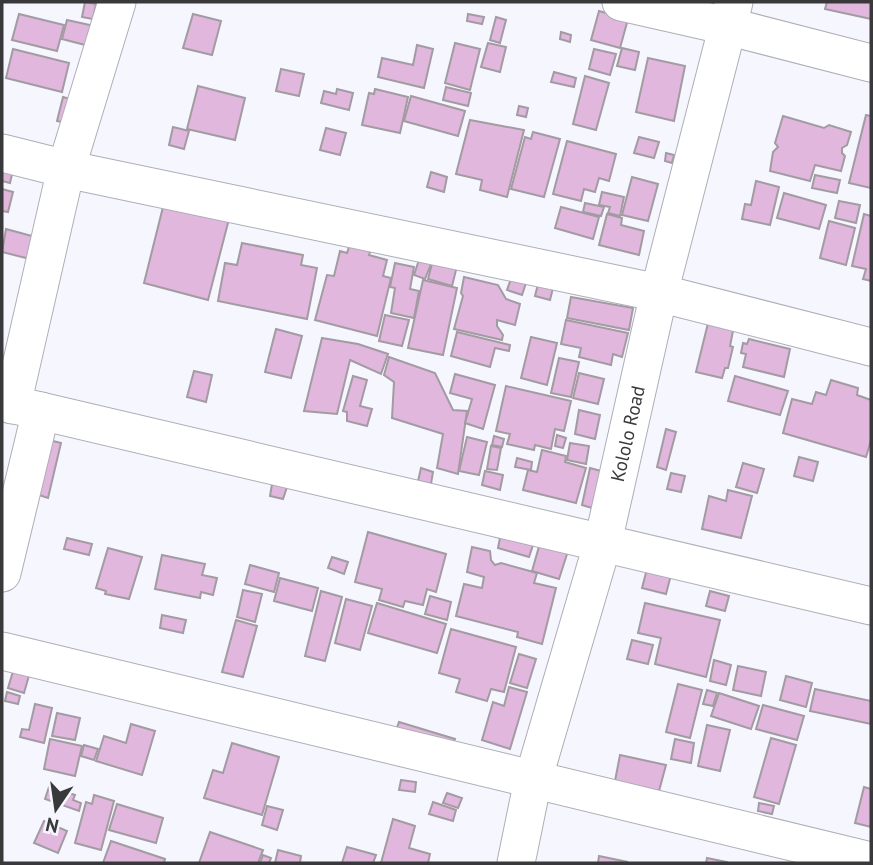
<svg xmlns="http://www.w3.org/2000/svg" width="873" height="865" font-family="'PT Sans',sans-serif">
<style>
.building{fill:#e2b7de;stroke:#a29ba2;stroke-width:2}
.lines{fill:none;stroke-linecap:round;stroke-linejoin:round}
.minor-casing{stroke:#aeaeb7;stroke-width:39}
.minor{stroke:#fff;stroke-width:37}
.labels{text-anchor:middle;stroke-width:6;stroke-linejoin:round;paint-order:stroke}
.street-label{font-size:19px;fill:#39393c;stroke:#f6f6fe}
</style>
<rect width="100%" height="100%" fill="#f6f6fe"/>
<g class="building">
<path d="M85 2 96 4 93 19 82 17Z"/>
<path d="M827 2H871V19L825 9Z"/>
<path d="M599 11 628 19 620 48 591 40Z"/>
<path d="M19 14 64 25 57 51 12 40Z"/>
<path d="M193 14 221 21 212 55 183 48Z"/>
<path d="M468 14 484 17 482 24 467 21Z"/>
<path d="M496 17 506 20 500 43 490 40Z"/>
<path d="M67 20 99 27 93 47 62 39Z"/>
<path d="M561 32 571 35 570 42 560 39Z"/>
<path d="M455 43 480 49 470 90 445 83Z"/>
<path d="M488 43 506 47 500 72 481 67Z"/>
<path d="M417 45 433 49 424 88 378 77 382 58 413 65Z"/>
<path d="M622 48 639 52 635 70 617 66Z"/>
<path d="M13 49 69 63 62 92 6 78Z"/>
<path d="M594 49 616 54 610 75 589 69Z"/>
<path d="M648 58 685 66 674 121 636 112Z"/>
<path d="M281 69 304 74 299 96 276 91Z"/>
<path d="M554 72 576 78 574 87 551 82Z"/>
<path d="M585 76 609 83 596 130 573 124Z"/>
<path d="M198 86 245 98 235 140 187 129Z"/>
<path d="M446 87 471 93 468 106 443 100Z"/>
<path d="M337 89 353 93 349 110 321 103 324 91 336 94Z"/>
<path d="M375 89 408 97 400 133 362 125 369 93 374 94Z"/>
<path d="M411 96 465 111 458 136 404 121Z"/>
<path d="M63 97 81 102 75 125 57 121Z"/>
<path d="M519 106 528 108 526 117 517 115Z"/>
<path d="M866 115 871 116V188L849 183Z"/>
<path d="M783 116 824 128 829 125 851 132 847 145 842 148V153L845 156 841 171 815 165 810 181 770 171 773 152 778 147 775 143Z"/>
<path d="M470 120 524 130 507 197 480 190 482 180 456 174Z"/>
<path d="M173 127 189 131 184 149 169 145Z"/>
<path d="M326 128 346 133 340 155 320 150Z"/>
<path d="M533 132 560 139 544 197 511 189 525 137 531 139Z"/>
<path d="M639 137 659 142 654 158 634 153Z"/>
<path d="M567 141 616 154 609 181 599 178 595 192 584 189 581 201 553 194Z"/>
<path d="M666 153 674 155 672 163 665 161Z"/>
<path d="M2 167 13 170 10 183 2 181Z"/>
<path d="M431 172 447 177 444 192 427 187Z"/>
<path d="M815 175 840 180 837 193 812 188Z"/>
<path d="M632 177 658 184 648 221 622 215Z"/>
<path d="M756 181 779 187 770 225 742 219 745 204 751 205Z"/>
<path d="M2 189 13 192 8 212 2 211Z"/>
<path d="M602 192 624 197 620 216 608 213 610 207 599 205Z"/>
<path d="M784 193 826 205 819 229 777 218Z"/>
<path d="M839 201 860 205 856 223 835 218Z"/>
<path d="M164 203 229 219 208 300 144 283Z"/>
<path d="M585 203 604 207 601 216 583 212Z"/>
<path d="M561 207 599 217 593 239 555 228Z"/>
<path d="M607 214 622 218 621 225 644 231 639 255 599 245Z"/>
<path d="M864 214 871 216V281L863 279 866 269 852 266Z"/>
<path d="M829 221 855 228 846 265 820 258Z"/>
<path d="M6 229 43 239 38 261 2 252Z"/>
<path d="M242 243 303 255 301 265 317 268 307 319 218 301 225 263 237 265Z"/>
<path d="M350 244 371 249 369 255 387 260 383 276 391 278 377 336 315 320 327 275 334 276 340 251 347 253Z"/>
<path d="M434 256 458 262 452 286 428 279Z"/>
<path d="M419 260 431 264 425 279 414 275Z"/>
<path d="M395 263 414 267 410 289 419 291 414 318 391 313 395 288 390 287Z"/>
<path d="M464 277 498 285 506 299 520 304 515 325 497 320V326L503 335 502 340 454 329 463 296 461 293Z"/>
<path d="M511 279 526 283 522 295 507 290Z"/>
<path d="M423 280 457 288 443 355 408 348Z"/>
<path d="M538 284 553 288 550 300 535 296Z"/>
<path d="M571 297 633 308 629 330 567 318Z"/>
<path d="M385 315 409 320 402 346 379 341Z"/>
<path d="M709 319 734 326 730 346 733 347 728 368H725L722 378 696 372Z"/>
<path d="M566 320 628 333 622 357 613 354 611 365 579 357 581 348 561 344Z"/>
<path d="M276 329 302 336 291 378 265 372Z"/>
<path d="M457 332 510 345 509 351 495 348 490 367 451 356Z"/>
<path d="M531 337 557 343 547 385 521 378Z"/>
<path d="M322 338 358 344 388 354 381 374 350 360 337 414 304 411Z"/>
<path d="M749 339 790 349 784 377 743 367 746 354 741 353 743 343 747 344Z"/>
<path d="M389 357 435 373 453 410 467 411 458 474 437 468 443 434 392 418 394 382 384 375Z"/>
<path d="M559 358 579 362 571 397 551 393Z"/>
<path d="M194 371 212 375 206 402 187 397Z"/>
<path d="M579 373 604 379 598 404 573 398Z"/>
<path d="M455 374 495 385 483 429 465 423 472 399 450 393Z"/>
<path d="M353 376 367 380 360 406 372 409 367 426 347 421V412L343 411Z"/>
<path d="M735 376 788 391 780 415 728 401Z"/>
<path d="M831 380 858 388 857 395 871 400V440L866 457 783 433 792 399 812 404 816 392 826 395Z"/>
<path d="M506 386 571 401 564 431 555 429 551 449 535 445 534 450 507 444 510 434 496 431Z"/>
<path d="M579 410 600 415 595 439 575 434Z"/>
<path d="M666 429 676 432 666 470 657 467Z"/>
<path d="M557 435 566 438 563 448 555 446Z"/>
<path d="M494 436 504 439 502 447 492 445Z"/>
<path d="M467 437 487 442 479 475 459 471Z"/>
<path d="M49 440 61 443 48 498 36 494Z"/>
<path d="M570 443 589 446 586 464 567 460Z"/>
<path d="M491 446 501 448 497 470 487 469Z"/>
<path d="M542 450 566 456 565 462 586 468 576 503 523 490 528 470 537 472Z"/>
<path d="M799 457 818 462 813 481 794 476Z"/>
<path d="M517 458 532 462 531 470 515 467Z"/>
<path d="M743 463 764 469 757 493 736 487Z"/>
<path d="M421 468 433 472 431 484 418 481Z"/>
<path d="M590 468 601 471 592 508 582 505Z"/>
<path d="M485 471 503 475 500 490 482 485Z"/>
<path d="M671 473 685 476 681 492 667 489Z"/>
<path d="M272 484 287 487 283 499 270 496Z"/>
<path d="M728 490 752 496 741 538 702 529 709 496 726 501Z"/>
<path d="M470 529 535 539 529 557 498 548 500 538Z"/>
<path d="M368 532 446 554 436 592 427 589 423 605 405 601 403 607 379 600 382 589 355 582Z"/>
<path d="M67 538 92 544 89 555 64 549Z"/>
<path d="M540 543 568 551 559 579 532 571Z"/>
<path d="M472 547 490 551 491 560 495 565 501 563 537 573 534 583 556 588 542 644 517 637 518 632 456 616 464 584 482 588 484 577 467 572Z"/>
<path d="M108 548 142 557 129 599 105 594 106 591 96 588Z"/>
<path d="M162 555 205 564 202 575 217 578 213 595 201 592 200 598 155 589Z"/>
<path d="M332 557 348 562 344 574 328 568Z"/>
<path d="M250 565 279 573 274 592 245 584Z"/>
<path d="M648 565 672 571 666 594 642 588Z"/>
<path d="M280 578 318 588 312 611 274 601Z"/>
<path d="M243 590 262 594 255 622 237 617Z"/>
<path d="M321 591 342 597 325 661 305 656Z"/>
<path d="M710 591 729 596 725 611 706 606Z"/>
<path d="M430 596 451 602 447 620 425 614Z"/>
<path d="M346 599 372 606 360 650 335 643Z"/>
<path d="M377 603 446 624 437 653 368 633Z"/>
<path d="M645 603 720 620 706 677 655 664 661 638 638 633Z"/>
<path d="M162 615 186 620 183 633 160 628Z"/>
<path d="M236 620 257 626 243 677 222 672Z"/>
<path d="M451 629 516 647 504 692 491 689 487 701 456 692 460 679 439 673Z"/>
<path d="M632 640 653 645 648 664 627 659Z"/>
<path d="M519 654 536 659 527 688 510 683Z"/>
<path d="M714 660 731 665 726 685 710 681Z"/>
<path d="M738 666 766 672 761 696 733 690Z"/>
<path d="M14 668 30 672 24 693 8 688Z"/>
<path d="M786 676 812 683 806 707 780 700Z"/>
<path d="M678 684 702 690 690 738 666 732Z"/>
<path d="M509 687 527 692 510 749 482 740 493 702 504 706Z"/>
<path d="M815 689 871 701V724L810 711Z"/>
<path d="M707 690 717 693 713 706 703 704Z"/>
<path d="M7 692 20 696 18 704 5 701Z"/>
<path d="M719 693 759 706 751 729 711 716Z"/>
<path d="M35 704 52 708 44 743 20 737 22 729 29 730Z"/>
<path d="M763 705 804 716 797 740 756 729Z"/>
<path d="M57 713 80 718 75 740 52 736Z"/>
<path d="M399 722 455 739 451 750 395 733Z"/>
<path d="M131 724 155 731 142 775 96 761 104 736 126 743Z"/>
<path d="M707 725 730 730 720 771 698 766Z"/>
<path d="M771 738 796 745 779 804 754 797Z"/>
<path d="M50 739 82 746 75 776 44 769Z"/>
<path d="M675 739 694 743 691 763 671 759Z"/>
<path d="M232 743 279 757 262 815 204 798 213 770 223 773Z"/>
<path d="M84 745 98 749 94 760 81 756Z"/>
<path d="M620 755 666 765 659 791 615 781Z"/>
<path d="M401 780 416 782 415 792 399 790Z"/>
<path d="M49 787 75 795 73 800 81 803 79 811 45 799Z"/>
<path d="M864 787 871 789V827L855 823Z"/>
<path d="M447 793 462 798 458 808 443 803Z"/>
<path d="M94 795 114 801 101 850 75 843 86 802 92 804Z"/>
<path d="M433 802 456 810 453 821 429 814Z"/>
<path d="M759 803 774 806 772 814 758 811Z"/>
<path d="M117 804 163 818 156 843 109 830Z"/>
<path d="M267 806 283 810 277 830 262 825Z"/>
<path d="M393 819 415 826 409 848 430 854 428 863H381Z"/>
<path d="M44 821 67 831 58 853 34 843Z"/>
<path d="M210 832 263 850 258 863H199Z"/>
<path d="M111 841 165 859 164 863H103Z"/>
<path d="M347 847 376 855 373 863H342Z"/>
<path d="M278 850 301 856 300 863H275Z"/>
<path d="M263 855 271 858 269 863H260Z"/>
<path d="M599 856 628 862 598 863Z"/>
<path d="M707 858 727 862V863H706Z"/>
</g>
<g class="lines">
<g class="minor-casing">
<g id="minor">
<path d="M621 2 727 26 871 63"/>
<path d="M2 153 66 169 659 293 871 347"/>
<path d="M2 402 871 606"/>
<path d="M12 405 66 169 117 2"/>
<path d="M2 573 41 411"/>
<path d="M2 651 871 861"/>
<path id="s1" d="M516 863 533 780 603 542 659 293 734 2"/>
</g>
</g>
<use href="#minor" class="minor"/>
</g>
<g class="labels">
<g class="street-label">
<text dy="7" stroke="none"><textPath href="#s1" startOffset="444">Kololo Road</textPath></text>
</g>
</g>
<rect width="873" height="865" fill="none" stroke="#39393c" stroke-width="7"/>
<g transform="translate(56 809) rotate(193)" stroke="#f6f6fe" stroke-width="5" paint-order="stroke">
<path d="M0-5L12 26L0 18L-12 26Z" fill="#39393c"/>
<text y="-10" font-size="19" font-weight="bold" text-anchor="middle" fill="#39393c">N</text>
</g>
</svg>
